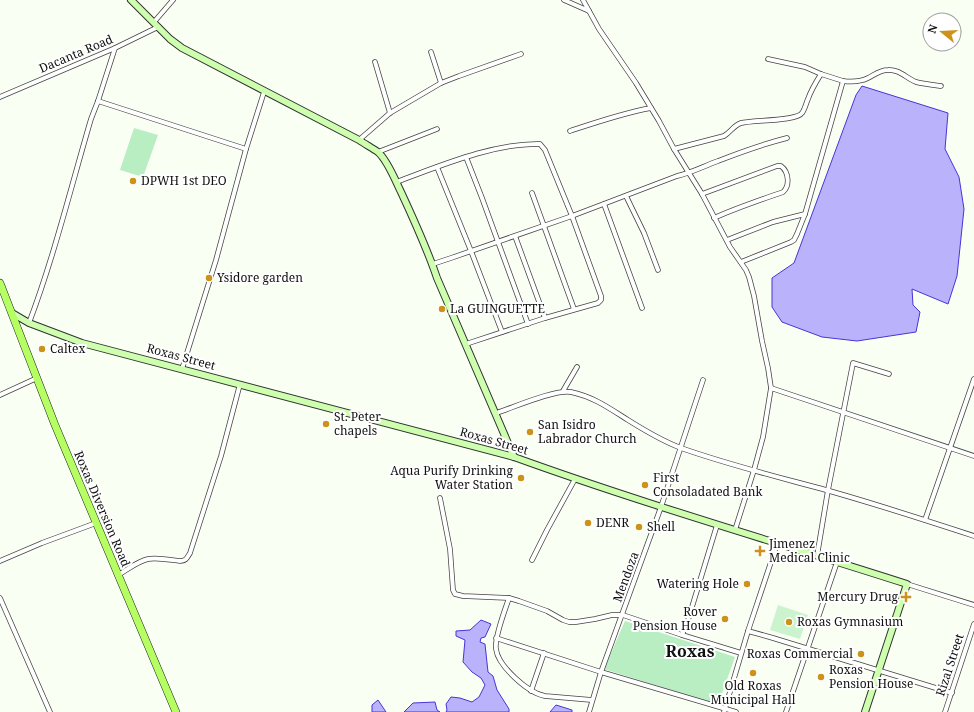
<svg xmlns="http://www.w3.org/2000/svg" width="974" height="712" font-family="'Noto Serif',serif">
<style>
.green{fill:#b9eec3}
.pitch{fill:#cbf4ce}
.water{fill:#bab3fb;stroke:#4734d8}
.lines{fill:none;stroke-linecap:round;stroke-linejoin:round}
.street-casing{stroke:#434343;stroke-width:5.5}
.secondary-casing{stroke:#323232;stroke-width:8}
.primary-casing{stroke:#212121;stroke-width:8}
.street{stroke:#fff;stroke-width:4}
.secondary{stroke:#ceffae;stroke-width:6}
.primary{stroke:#b6ff63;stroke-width:7}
.poi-dot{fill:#cd921c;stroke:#fff;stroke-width:1.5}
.labels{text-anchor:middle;stroke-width:4;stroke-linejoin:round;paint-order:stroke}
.street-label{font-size:12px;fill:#101010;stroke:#fff}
.poi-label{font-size:12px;fill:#101010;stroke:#fff;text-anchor:start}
.district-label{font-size:16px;font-weight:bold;fill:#101010;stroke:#fff}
</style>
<rect width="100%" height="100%" fill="#f9fff3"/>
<g class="green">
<path d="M134 128 158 135 143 177 120 170Z"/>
<path d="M625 621 735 657 718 705 604 669Z"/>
</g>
<path class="pitch" d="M778 605 808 615 800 639 770 630Z"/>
<g class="water">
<path d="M862 86 948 113 945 149 959 177 964 209 957 276 948 304 912 289 913 305 920 312 916 332 857 341 822 337 782 322 772 307V278L794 263 856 95Z"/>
<path d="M481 620 491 624 485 637 481 638 480 642 485 644 488 672 493 676 497 690 509 709V712H446L447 710 446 704 451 697 460 698 472 702 479 697 485 685 481 678 472 672 463 662 465 640 456 636V631L470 630Z"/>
<path d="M378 700 386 712H372V705Z"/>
<path d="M435 702 437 710 440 712H404L413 703Z"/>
<path d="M556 705 572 710V712H550Z"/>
</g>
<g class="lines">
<g class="street-casing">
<g id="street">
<path d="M564 0 589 11"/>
<path d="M583 0 599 29 636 83 659 121 674 149 702 194 730 247 746 270 749 277 754 296 762 341 768 368 771 388 763 437 754 470 735 530"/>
<path d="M154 22 173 0"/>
<path d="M431 52 441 83"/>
<path d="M768 59 805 67 821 74"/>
<path d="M375 62 390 113"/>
<path d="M843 81C851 82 860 82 868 78 874 75 880 70 888 70 899 69 906 78 916 82 924 84 933 85 941 86"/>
<path d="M0 97 115 48 158 27"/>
<path d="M98 101 246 149"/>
<path d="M570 131C597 122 623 113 651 108"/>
<path d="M359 140 390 113 441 83 459 76 521 54"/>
<path d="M674 149 724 136C731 132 734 125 741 123 753 120 797 121 802 113 805 109 806 103 808 99 811 90 816 82 821 74L843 81 805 214 797 234 794 240 791 242 741 262"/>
<path d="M378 152 414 138 437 129"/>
<path d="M466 157 482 198 528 324"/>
<path d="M437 167 471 251 502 332"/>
<path d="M396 182C440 166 493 143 540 144L545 150 572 216 601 296V300L598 303 545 318 466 344"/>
<path d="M532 193 574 309"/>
<path d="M702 194 777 166H781C789 172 790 186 783 192 760 200 736 208 714 218"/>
<path d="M626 196 644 233 658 270"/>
<path d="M604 204 642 308"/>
<path d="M515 236 545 318"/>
<path d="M727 240 773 222 805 214"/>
<path d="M433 264 451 258 572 216 677 176C691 173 704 166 718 161 741 152 763 144 787 138"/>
<path d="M29 323C54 257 71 187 91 119L98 101 115 48"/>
<path d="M182 369 216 260 246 149 264 92"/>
<path d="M771 388 974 456"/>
<path d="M563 391 577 367"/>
<path d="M0 395 37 378"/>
<path d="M496 413C512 408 555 389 571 392 594 397 609 408 628 420 644 430 662 441 681 448 729 465 778 477 826 490 876 504 925 520 974 536"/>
<path d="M440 498 450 549 453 590 455 594 463 596 509 598 519 601 547 611 563 620 569 622H576L595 619 612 615H623L682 635"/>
<path d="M925 520 974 379"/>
<path d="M717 525 688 620 682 635 741 653"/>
<path d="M817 556 828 490 853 363 889 374"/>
<path d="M532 560 547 530 575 479"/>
<path d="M0 561 42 543 96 523"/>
<path d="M118 575C127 570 138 561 148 559 156 557 171 560 180 561 186 561 187 558 190 553L221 456 240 384"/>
<path d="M907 584 974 605"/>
<path d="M0 598 50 712"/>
<path d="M509 598C505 610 494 638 496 649 498 666 528 693 545 696L592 700"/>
<path d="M748 631 773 638 952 693"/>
<path d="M496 638 601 672 736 712"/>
<path d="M531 691 544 653"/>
<path d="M589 712 601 672 661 507 703 380"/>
<path d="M724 712 748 631 777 544"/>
<path d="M786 712 837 562"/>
<path d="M945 712 974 624"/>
</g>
</g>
<g class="secondary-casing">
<g id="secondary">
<path d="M131 0 170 39 182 48 359 140C365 144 372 148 378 152 388 161 395 180 401 192 414 220 427 248 437 278L514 457"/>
<path d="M12 313 29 323 82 343 514 457C644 504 776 542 907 584L865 712"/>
</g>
</g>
<g class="primary-casing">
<path id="primary" d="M0 283 55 425 176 712"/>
</g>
<use href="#street" class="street"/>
<use href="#secondary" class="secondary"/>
<use href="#primary" class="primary"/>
</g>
<g class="poi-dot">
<circle cx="133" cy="181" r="4"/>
<circle cx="209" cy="278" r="4"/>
<circle cx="442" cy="309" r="4"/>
<circle cx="42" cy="349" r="4"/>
<circle cx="326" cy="424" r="4"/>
<circle cx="530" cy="432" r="4"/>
<circle cx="521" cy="478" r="4"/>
<circle cx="645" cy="485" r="4"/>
<circle cx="588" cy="523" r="4"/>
<circle cx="639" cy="527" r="4"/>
<path d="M758 545h4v4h4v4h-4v4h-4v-4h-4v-4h4z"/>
<circle cx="747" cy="584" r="4"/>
<path d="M904 591h4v4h4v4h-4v4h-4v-4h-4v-4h4z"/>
<circle cx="725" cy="619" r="4"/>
<circle cx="789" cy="622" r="4"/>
<circle cx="861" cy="654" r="4"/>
<circle cx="753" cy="673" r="4"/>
<circle cx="821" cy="677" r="4"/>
</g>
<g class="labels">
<g class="street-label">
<text transform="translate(76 54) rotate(-23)" y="4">Dacanta Road</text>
<text transform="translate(181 357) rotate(15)" y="4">Roxas Street</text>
<text transform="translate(494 441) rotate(16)" y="4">Roxas Street</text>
<text transform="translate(102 509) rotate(67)" y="4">Roxas Diversion Road</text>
<text transform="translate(626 577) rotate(-70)" y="4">Mendoza</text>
<text transform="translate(950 665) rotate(-72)" y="4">Rizal Street</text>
</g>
<g class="poi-label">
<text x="141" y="185">DPWH 1st DEO</text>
<text x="217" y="282">Ysidore garden</text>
<text x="450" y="313">La GUINGUETTE</text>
<text x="50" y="353">Caltex</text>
<text x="334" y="421">St. Peter<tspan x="334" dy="14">chapels</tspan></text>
<text x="538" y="429">San Isidro<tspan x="538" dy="14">Labrador Church</tspan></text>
<text x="513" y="475" text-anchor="end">Aqua Purify Drinking<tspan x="513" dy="14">Water Station</tspan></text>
<text x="653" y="482">First<tspan x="653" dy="14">Consoladated Bank</tspan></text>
<text x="596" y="527">DENR</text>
<text x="647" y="531">Shell</text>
<text x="769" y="548">Jimenez<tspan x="769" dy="14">Medical Clinic</tspan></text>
<text x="739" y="588" text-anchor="end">Watering Hole</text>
<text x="898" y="601" text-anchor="end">Mercury Drug</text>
<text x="717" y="616" text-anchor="end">Rover<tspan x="717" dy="14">Pension House</tspan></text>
<text x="797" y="626">Roxas Gymnasium</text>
<text x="853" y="658" text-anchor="end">Roxas Commercial</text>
<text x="829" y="674">Roxas<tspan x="829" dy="14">Pension House</tspan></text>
<text x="753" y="690" text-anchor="middle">Old Roxas<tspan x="753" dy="14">Municipal Hall</tspan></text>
</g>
<g class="district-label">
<text x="690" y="657">Roxas</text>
</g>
</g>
<g transform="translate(942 32) rotate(288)"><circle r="19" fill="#ffffff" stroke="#9f9f9f"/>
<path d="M0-3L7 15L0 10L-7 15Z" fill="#cd921c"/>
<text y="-6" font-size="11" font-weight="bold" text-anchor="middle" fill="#101010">N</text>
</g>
</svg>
